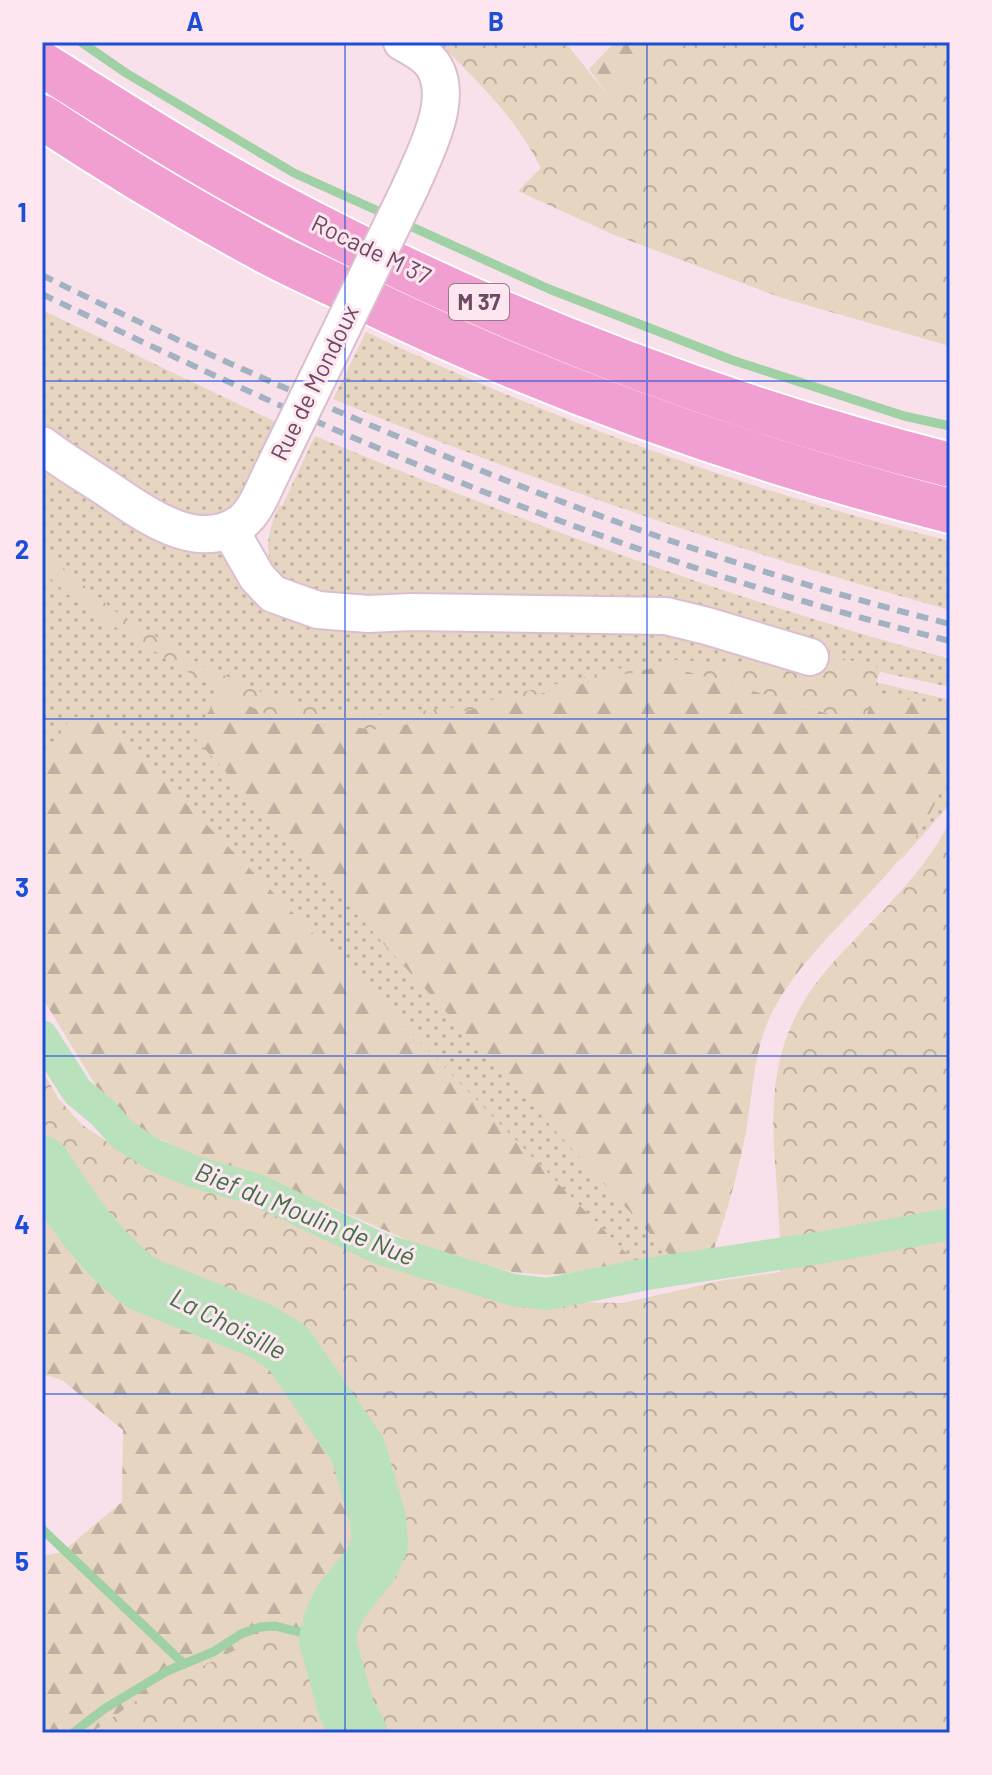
<svg xmlns="http://www.w3.org/2000/svg" width="992" height="1775" font-family="Barlow,sans-serif">
<style>
.grass{fill:url(#grass-dots)}
.forest{fill:url(#forest-firs)}
.park{fill:url(#park-crowns)}
.lines{fill:none;stroke-linecap:round;stroke-linejoin:round}
.stream{stroke:#9fd1a4;stroke-width:9}
.canal{stroke:#b8e1bc;stroke-width:32}
.river{stroke:#b8e1bc;stroke-width:56}
.minor-casing{stroke:#dcbed0;stroke-width:40}
.trunk-casing{stroke:#fff;stroke-width:48}
.minor{stroke:#fff;stroke-width:36}
.trunk{stroke:#f19ed0;stroke-width:44}
.rail{stroke:#a2b2c1;stroke-width:6;stroke-dasharray:12 8;stroke-linecap:butt}
.minor-bridge-casing{stroke:#dcbed0;stroke-width:40;stroke-linecap:butt}
.minor-bridge{stroke:#fff;stroke-width:36}
.grid{fill:none;stroke:#1d4ed8;stroke-width:2;stroke-opacity:0.55}
.labels{text-anchor:middle;stroke-width:6;stroke-linejoin:round;paint-order:stroke}
.shield{fill:#fde6f0;stroke:#99798d;stroke-width:2}
.shield-label{font-size:22px;font-weight:bold;fill:#6e4a63}
.street-label{font-size:24px;fill:#6e4a63;stroke:#fde6f0}
.water-label{font-size:26px;font-style:italic;fill:#407246;stroke:#fde6f0}
.neatline{fill:none;stroke:#1d4ed8;stroke-width:3}
.grid-label{font-size:26px;text-anchor:middle;font-weight:bold;fill:#1d4ed8}
</style>
<defs>
<pattern id="grass-dots" width="8" height="8" patternUnits="userSpaceOnUse" patternTransform="scale(2)"><rect width="8" height="8" fill="#e5d5c1"/><path d="M2 2h.1M6 6h.1" fill="none" stroke="#beafa0" stroke-width="1.8" stroke-linecap="round"/></pattern>
<pattern id="forest-firs" width="22" height="20" patternUnits="userSpaceOnUse" patternTransform="scale(2)"><rect width="22" height="20" fill="#e5d5c1"/><path d="M5 1l3.5 6h-7zM16 11l3.5 6h-7z" fill="#beafa0"/></pattern>
<pattern id="park-crowns" width="20" height="18" patternUnits="userSpaceOnUse" patternTransform="scale(2)"><rect width="20" height="18" fill="#e5d5c1"/><path d="M2 6a3 3 0 1 1 6 0M12 15a3 3 0 1 1 6 0" fill="none" stroke="#beafa0"/></pattern>
</defs>
<rect width="100%" height="100%" fill="#f9e1ec"/>
<g class="grass">
<path d="M42 310 276 422 237 505 217 516 194 517 170 507 42 424Z"/>
<path d="M366 332C554 421 748 491 950 541V610C740 552 535 482 333 399Z"/>
<path d="M315 436C523 522 733 600 950 659V687L889 674 794 646 318 603 274 573C263 547 269 530 279 505L282 506Z"/>
<path d="M42 460 217 552 228 559 252 587 628 622 950 700V709L874 692 382 730 193 734 675 1261 639 1266 111 727 42 758Z"/>
<path d="M950 757V804L898 863 928 816Z"/>
</g>
<g class="forest">
<path d="M615 42H673L612 101 589 69Z"/>
<path d="M665 665 863 724 874 692 950 709C950 724 953 743 950 758 929 863 829 916 777 1003 754 1043 754 1082 747 1126 739 1170 727 1213 712 1255L675 1261 192 735 222 693 279 720 382 730Z"/>
<path d="M85 715 111 727 639 1266 549 1275 513 1272 469 1262 419 1245 322 1203 187 1152 138 1128 107 1104 42 997V758L71 718Z"/>
<path d="M42 1175 127 1273 143 1284 164 1293 261 1331 288 1348 358 1450 378 1519 380 1544 371 1564 340 1604 332 1620 327 1639 330 1656 359 1733H42V1556L62 1552 122 1502 123 1430 62 1380 42 1374Z"/>
</g>
<g class="park">
<path d="M438 42H565L610 98 665 42H950V346L782 298 612 234 518 191 541 168C513 114 480 84 438 42Z"/>
<path d="M42 550 112 609 203 666 262 692 338 714 387 715 466 706 622 668 676 660 785 668 794 646 881 668 864 724 665 665 382 730 279 720 222 693 80 605 42 571Z"/>
<path d="M950 821V1733H91L141 1697 253 1641C278 1634 297 1656 316 1670L333 1646 336 1623 367 1584 384 1550 385 1517 374 1474 360 1444 315 1373 286 1337 260 1322 157 1284 131 1264 107 1237 42 1147V1070L58 1098 81 1124 138 1162 200 1188 308 1224 363 1253 458 1287 516 1301 623 1303 719 1281 780 1272C783 1156 743 1065 830 966 872 919 922 878 950 821Z"/>
</g>
<g class="lines">
<g class="stream">
<path d="M81 42 126 73 294 173 387 215"/>
<path d="M401 222 549 289 732 360 904 416 950 426"/>
<path d="M42 1529 184 1664"/>
<path d="M73 1733 104 1709 167 1671 213 1652 241 1634 260 1627 275 1626 327 1639"/>
</g>
<path class="canal" d="M42 1036 77 1091 103 1113 123 1135 155 1155 192 1171 255 1189 379 1248 513 1290 547 1294 647 1274 825 1247 950 1224"/>
<path class="river" d="M42 1164C70 1207 101 1255 143 1284L261 1331 288 1348 358 1450 378 1519 380 1544 371 1564 340 1603 332 1620 327 1639 346 1708 359 1733"/>
<g class="minor-casing">
<g id="minor">
<path d="M402 42C411 47 421 52 428 59 460 91 424 155 410 188"/>
<path d="M42 445C61 460 83 473 103 486 141 511 197 556 242 522 257 510 264 487 273 470"/>
<path d="M230 530 257 577 273 594 318 610 368 614 412 612 666 616 707 626 810 657"/>
</g>
</g>
<g class="trunk-casing">
<g id="trunk">
<path d="M42 64C115 110 188 157 264 198 480 314 712 405 950 465"/>
<path d="M42 117C113 164 186 208 260 248 292 266 326 280 358 296 547 388 747 459 950 511"/>
</g>
</g>
<use href="#minor" class="minor"/>
<use href="#trunk" class="trunk"/>
<g class="rail">
<path d="M42 275C112 310 184 343 256 375 480 476 711 564 950 624"/>
<path d="M42 294C200 370 359 444 523 507 662 560 806 605 950 641"/>
</g>
<g class="minor-bridge-casing">
<path id="minor-bridge" d="M273 470 410 188"/>
</g>
<use href="#minor-bridge" class="minor-bridge"/>
</g>
<path class="grid" d="M345 42V1733M647 42V1733M42 381H950M42 719H950M42 1056H950M42 1394H950"/>
<g class="labels">
<rect class="shield" x="449" y="284" width="60" height="36" rx="6"/>
<g class="shield-label">
<text x="479" y="310">M 37</text>
</g>
<g class="street-label">
<text transform="translate(371 250) rotate(26)" y="8">Rocade M 37</text>
<text transform="translate(315 383) rotate(-64)" y="8">Rue de Mondoux</text>
</g>
<g class="water-label">
<text transform="translate(305 1214) rotate(22)" y="9">Bief du Moulin de Nué</text>
<text transform="translate(228 1324) rotate(27)" y="9">La Choisille</text>
</g>
</g>
<rect width="992" height="1775" fill="none" stroke="#fde6f0" stroke-width="88"/>
<rect x="44" y="44" width="904" height="1687" class="neatline"/>
<g class="grid-label">
<text x="195" y="31">A</text>
<text x="496" y="31">B</text>
<text x="797" y="31">C</text>
<text x="22" y="222">1</text>
<text x="22" y="559">2</text>
<text x="22" y="897">3</text>
<text x="22" y="1234">4</text>
<text x="22" y="1571">5</text>
</g>
</svg>
